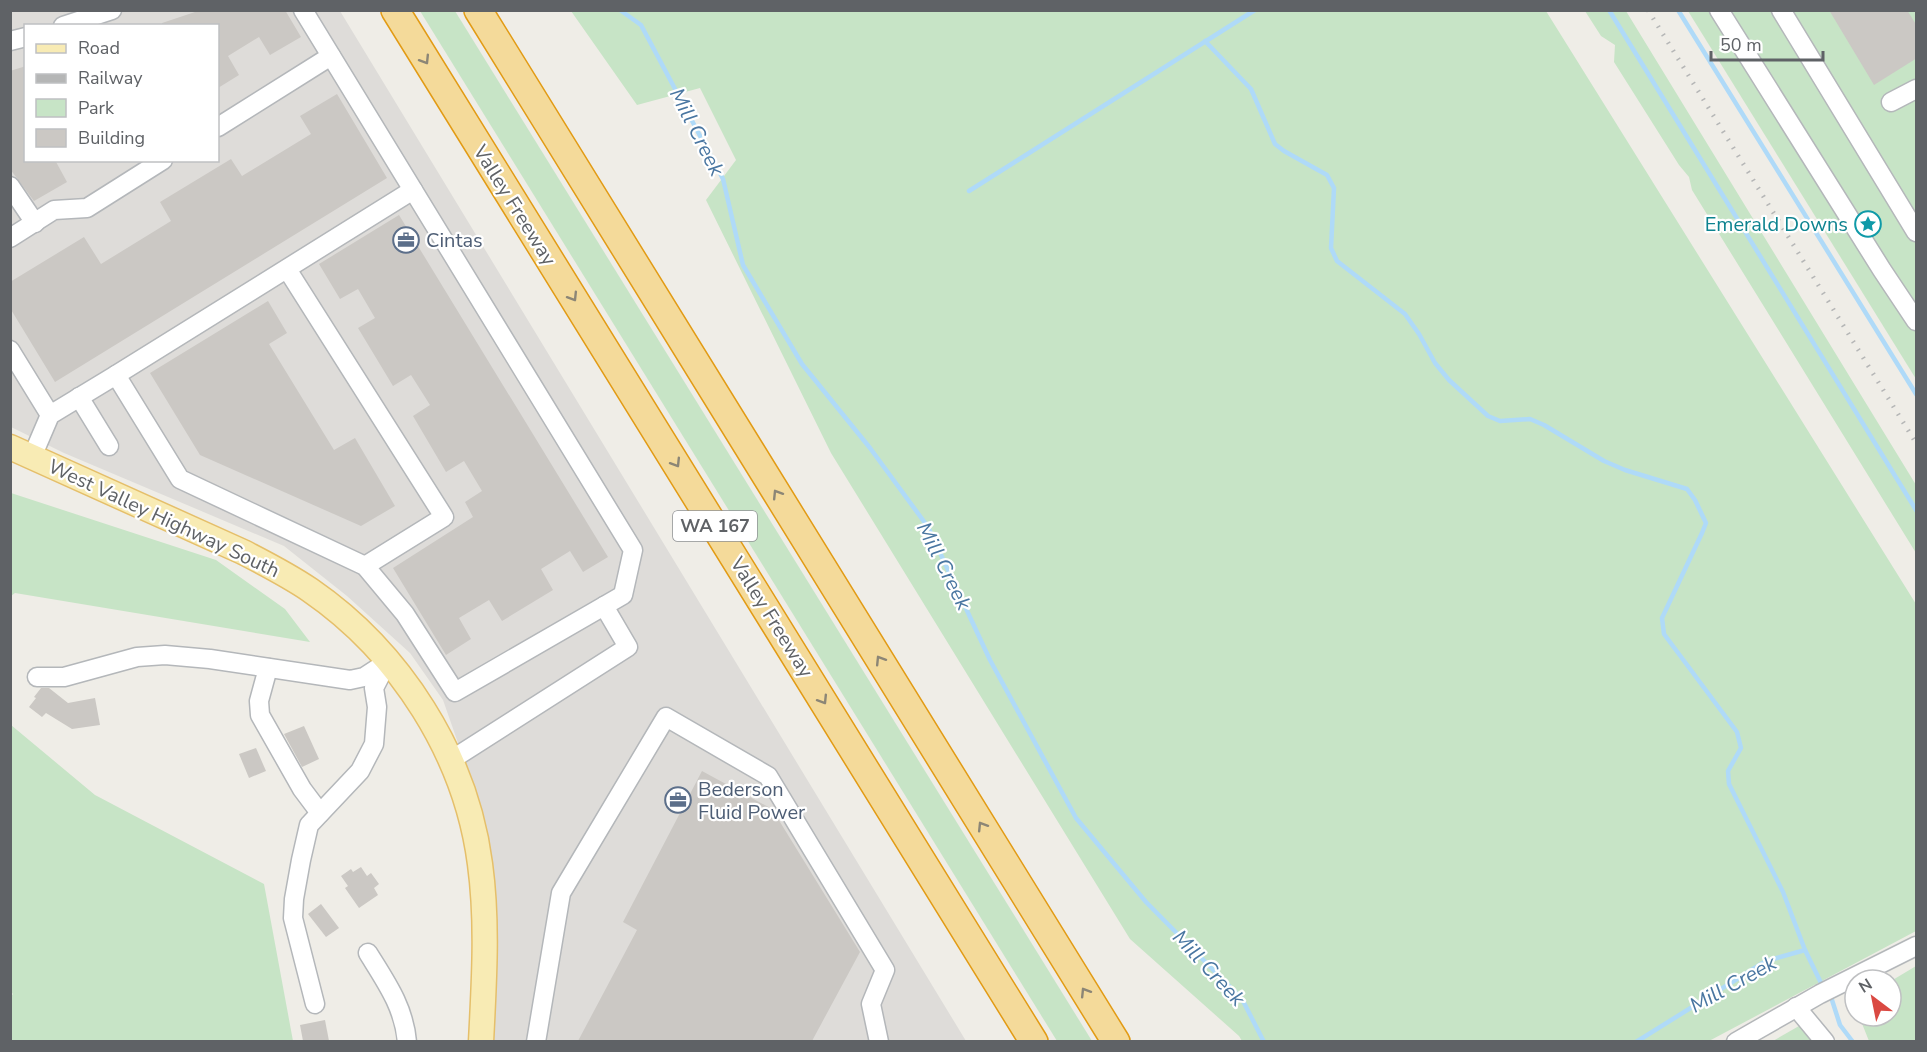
<svg xmlns="http://www.w3.org/2000/svg" width="1927" height="1052" font-family="'Nunito Sans',sans-serif">
<style>
.industrial{fill:#dedcd9;fill-rule:evenodd}
.green{fill:#c7e4c6}
.lines{fill:none;stroke-linecap:round;stroke-linejoin:round}
.stream{stroke:#afdaf8;stroke-width:4.5}
.building{fill:#cbc8c4}
.minor-casing{stroke:#b4b7ba;stroke-width:21}
.major-casing{stroke:#e5bf6a;stroke-width:27}
.highway-casing{stroke:#e29b15;stroke-width:30}
.minor{stroke:#fff;stroke-width:18}
.major{stroke:#f8ebb4;stroke-width:24}
.highway{stroke:#f4da9a;stroke-width:27}
.rail{stroke:#b5b6b6;stroke-width:4.5;stroke-dasharray:1.5 8;stroke-linecap:butt}
.oneway{stroke:#8c8676}
.labels{text-anchor:middle;stroke-width:4.5;stroke-linejoin:round;paint-order:stroke}
.shield{fill:#fff;stroke:#8f9194;stroke-width:1.5}
.shield-label{font-size:18px;font-weight:bold;fill:#5f6266}
.street-label{font-size:20px;fill:#5f6266;stroke:#fff}
.culture-label{font-size:20px;fill:#0d838f;stroke:#fff;text-anchor:end}
.service-label{font-size:20px;fill:#4e5e75;stroke:#fff;text-anchor:start}
.water-label{font-size:21px;font-style:italic;fill:#4976a1;stroke:#fff}
</style>
<rect width="100%" height="100%" fill="#efede7"/>
<path class="industrial" d="M10 11H340L966 1041H492L485 820 443 700 410 653 347 596 284 546 64 453 11 427ZM26 26H218V160H26Z"/>
<g class="green">
<path d="M420 11H455L1092 1041H1057Z"/>
<path d="M571 11H1546L1916 604V931L1709 1041H1242L1239 1036 1130 939 831 453 706 200 736 160 700 88 637 105Z"/>
<path d="M1585 11H1626L1916 485V553L1692 190 1689 177 1679 165 1614 62 1615 45 1601 36Z"/>
<path d="M1688 11H1916V379Z"/>
<path d="M11 493 216 560 285 609 310 642 15 593 11 596Z"/>
<path d="M11 725 95 795 264 884 293 1041H11V996L13 994 10 991Z"/>
<path d="M1916 966V1041H1869L1859 1016H1891V981Z"/>
<path d="M1799 1026 1813 1041H1773Z"/>
</g>
<g class="lines">
<g class="stream">
<path d="M620 10 641 25 723 179 743 265 802 364 870 448 928 527 990 660 1076 818 1146 902 1242 999 1264 1042"/>
<path d="M1609 10 1916 510"/>
<path d="M1678 10 1916 394"/>
<path d="M1205 41 1251 89 1275 144 1284 151 1327 175 1334 188 1331 248 1337 261 1405 314 1419 334 1435 363 1449 380 1488 416 1500 421 1530 419 1544 425 1604 461 1625 470 1687 489 1695 500 1706 523 1702 533 1662 618 1664 634 1737 732 1741 748 1728 771 1729 784 1783 892 1805 950 1823 987"/>
<path d="M969 191 1255 10"/>
<path d="M1828 994 1832 1000 1840 1025 1853 1042"/>
<path d="M1636 1042 1766 961 1805 950"/>
</g>
</g>
<g class="building">
<path d="M201 10H285L301 37 270 55 259 37 228 56 239 75 218 88V26H162V23Z"/>
<path d="M1829 10H1907L1917 26V58L1874 85Z"/>
<path d="M26 66V160H55L67 182 34 201 10 169V71Z"/>
<path d="M337 94 387 178 55 382 10 308V282L84 237 101 264 171 221 160 202 231 159 242 176 311 134 300 116Z"/>
<path d="M399 215 608 557 583 572 570 551 541 569 553 590 502 621 489 600 459 618 471 639 446 655 393 568 473 517 465 502 482 491 464 461 446 472 413 416 430 405 411 375 393 386 358 328 375 318 358 289 340 299 319 264Z"/>
<path d="M268 301 287 333 269 344 334 450 355 438 395 506 361 526 200 455 150 373Z"/>
<path d="M41 688H49L68 703 95 698 100 725 72 729 46 713 42 717 29 707 36 698 34 697Z"/>
<path d="M304 726 319 759 302 767 284 734Z"/>
<path d="M256 748 266 771 249 778 239 754Z"/>
<path d="M702 771 772 809 860 952 812 1041H578L637 930 623 922Z"/>
<path d="M361 867 367 876 371 873 379 884 374 888 378 895 359 908 345 888 348 886 341 876 351 869 353 872Z"/>
<path d="M321 904 339 928 326 937 308 914Z"/>
<path d="M325 1020 329 1041H303L300 1025Z"/>
</g>
<g class="lines">
<g class="minor-casing">
<g id="minor">
<path d="M303 10 633 550 623 595 604 606 628 647 451 760"/>
<path d="M1719 10 1882 270 1916 321"/>
<path d="M1781 10 1916 232"/>
<path d="M63 26 112 10"/>
<path d="M10 41 26 37"/>
<path d="M1891 102 1916 89"/>
<path d="M218 127 331 56"/>
<path d="M10 186 35 223"/>
<path d="M413 190 116 375 180 479 365 566 405 614 455 692 604 606"/>
<path d="M10 238 54 210 87 208 163 160"/>
<path d="M287 269 444 517 365 566"/>
<path d="M10 350 50 415"/>
<path d="M79 397 109 446"/>
<path d="M32 457 50 415 116 375"/>
<path d="M268 668 259 701 260 715 302 789 320 813"/>
<path d="M37 677H64L137 657 165 655 210 659 350 680 364 677 384 664"/>
<path d="M368 953C386 982 404 1007 407 1042"/>
<path d="M315 1004 293 918 294 899 301 860 309 825 360 771 374 744 377 707 374 688 388 661"/>
<path d="M1796 1007 1825 1042"/>
<path d="M536 1042 561 893 666 717 768 776 885 970 871 1004 879 1042"/>
<path d="M1736 1042 1820 994 1916 946"/>
</g>
</g>
<g class="major-casing">
<path id="major" d="M10 447 243 552C266 564 288 575 310 590 400 652 466 755 480 864 488 923 484 982 481 1042"/>
</g>
<g class="highway-casing">
<g id="highway">
<path d="M395 10 1034 1042"/>
<path d="M478 10 1116 1042"/>
</g>
</g>
<use href="#minor" class="minor"/>
<use href="#major" class="major"/>
<use href="#highway" class="highway"/>
<path class="rail" d="M1648 10 1916 443"/>
</g>
<defs><path id="oneway-chevron" d="M-2-3.5L2.5 0L-2 3.5" fill="none" stroke-width="1.6" stroke-linecap="round" stroke-linejoin="round" transform="scale(1.5)"/></defs>
<g class="oneway">
<use href="#oneway-chevron" transform="translate(425 60) rotate(58)"/>
<use href="#oneway-chevron" transform="translate(573 297) rotate(58)"/>
<use href="#oneway-chevron" transform="translate(676 463) rotate(58)"/>
<use href="#oneway-chevron" transform="translate(777 494) rotate(-122)"/>
<use href="#oneway-chevron" transform="translate(880 660) rotate(-122)"/>
<use href="#oneway-chevron" transform="translate(823 700) rotate(58)"/>
<use href="#oneway-chevron" transform="translate(982 826) rotate(-122)"/>
<use href="#oneway-chevron" transform="translate(1085 992) rotate(-122)"/>
</g>
<defs>
<g id="sight-ring" transform="scale(1.35)"><circle r="9.5" fill="#fff" stroke="#0f9aa8" stroke-width="1.5"/><path d="M0-6L1.8-2.2L6-1.7L2.9 1.2L3.7 5.4L0 3.3L-3.7 5.4L-2.9 1.2L-6-1.7L-1.8-2.2Z" fill="#0f9aa8"/></g>
<g id="office-ring" transform="scale(1.35)"><circle r="9.5" fill="#fff" stroke="#5c6f8a" stroke-width="1.5"/><path d="M-6-3h4V-5.5h4V-3h4V5H-6ZM-1-4.5V-3h2v-1.5ZM-6 0V1H6V0Z" fill="#5c6f8a"/></g>
</defs>
<g fill-rule="evenodd">
<use href="#sight-ring" x="1868" y="224"/>
<use href="#office-ring" x="406" y="240"/>
<use href="#office-ring" x="678" y="800"/>
</g>
<g class="labels">
<rect class="shield" x="673" y="511" width="84" height="30" rx="4.5"/>
<g class="shield-label">
<text x="715" y="532">WA 167</text>
</g>
<g class="street-label">
<text transform="translate(515 205) rotate(58)" y="7">Valley Freeway</text>
<text transform="translate(164 518) rotate(25)" y="7">West Valley Highway South</text>
<text transform="translate(772 617) rotate(58)" y="7">Valley Freeway</text>
</g>
<g class="culture-label">
<text x="1848" y="231">Emerald Downs</text>
</g>
<g class="service-label">
<text x="426" y="247">Cintas</text>
<text x="698" y="796">Bederson<tspan x="698" dy="23">Fluid Power</tspan></text>
</g>
<g class="water-label">
<text transform="translate(697 132) rotate(63)" y="7">Mill Creek</text>
<text transform="translate(944 566) rotate(63)" y="7">Mill Creek</text>
<text transform="translate(1209 968) rotate(47)" y="7">Mill Creek</text>
<text transform="translate(1733 984) rotate(-29)" y="7">Mill Creek</text>
</g>
</g>
<rect width="1927" height="1052" fill="none" stroke="#5f6266" stroke-width="24"/>
<rect x="24" y="24" width="195" height="138" fill="#ffffff" stroke="#bfc0c2" stroke-width="1.5"/>
<rect x="36" y="44" width="30" height="9" fill="#f8ebb4" stroke="#bfc0c2" stroke-width="1.5"/>
<text x="78" y="54" font-size="18" fill="#5f6266">Road</text>
<rect x="36" y="74" width="30" height="9" fill="#b5b6b6" stroke="#bfc0c2" stroke-width="1.5"/>
<text x="78" y="84" font-size="18" fill="#5f6266">Railway</text>
<rect x="36" y="99" width="30" height="18" fill="#c7e4c6" stroke="#bfc0c2" stroke-width="1.5"/>
<text x="78" y="114" font-size="18" fill="#5f6266">Park</text>
<rect x="36" y="129" width="30" height="18" fill="#cbc8c4" stroke="#bfc0c2" stroke-width="1.5"/>
<text x="78" y="144" font-size="18" fill="#5f6266">Building</text>
<g transform="translate(1873 998) rotate(328)"><circle r="28" fill="#ffffff" stroke="#bfc0c2" stroke-width="1.5"/>
<path d="M0-4.5L10 22L0 15L-10 22Z" fill="#da4942"/>
<text y="-9" font-size="16" font-weight="bold" text-anchor="middle" fill="#5f6266">N</text>
</g>
<path d="M1711 51v9h112v-9" fill="none" stroke="#5f6266" stroke-width="3"/>
<text x="1720" y="51" font-size="18" fill="#5f6266" stroke="#ffffff" stroke-width="4.5" paint-order="stroke">50 m</text>
</svg>
